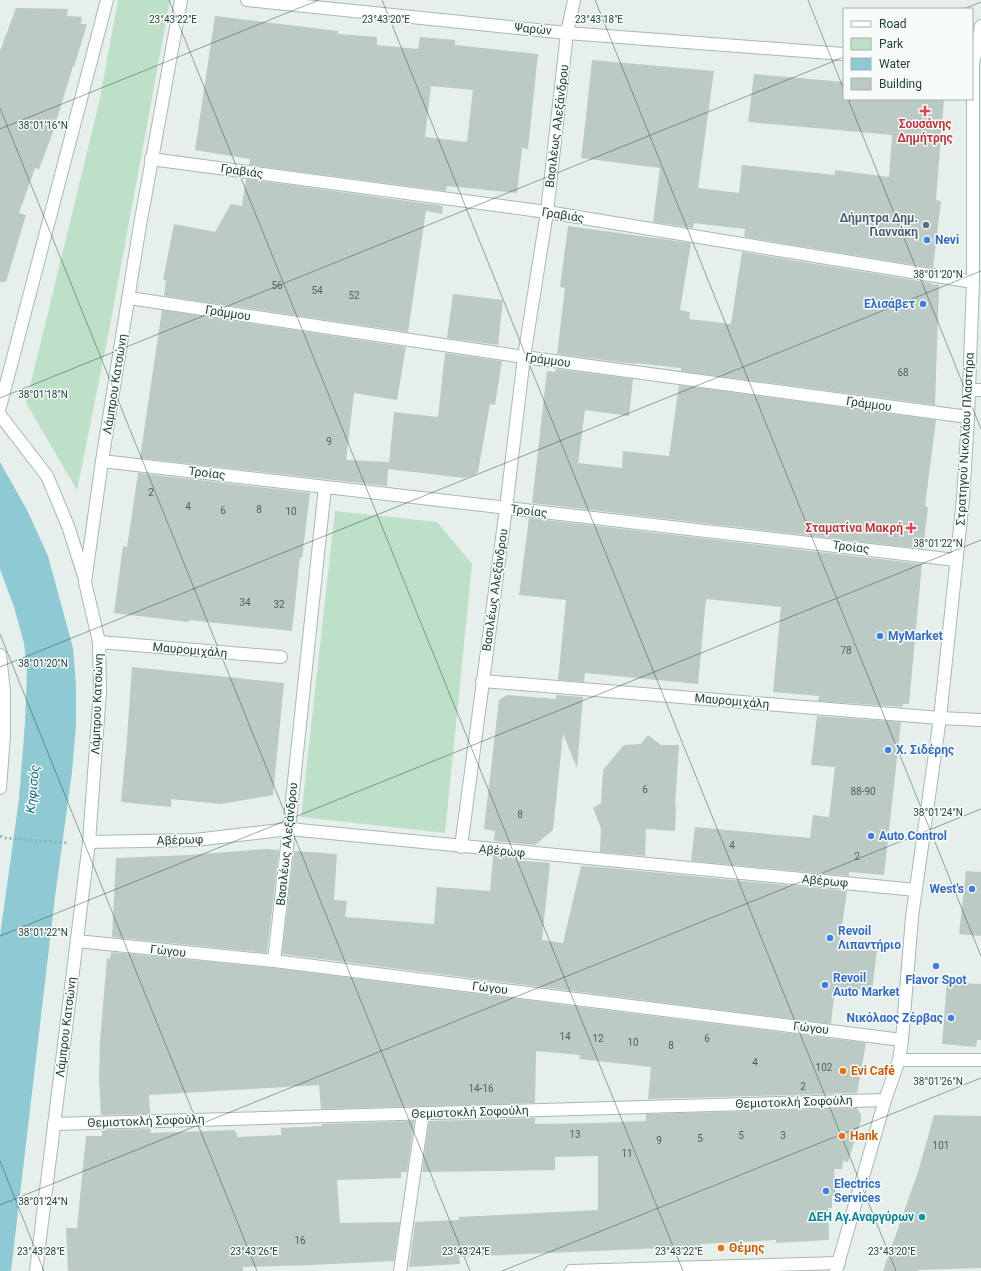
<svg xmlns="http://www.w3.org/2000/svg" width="981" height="1271" font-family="Roboto,sans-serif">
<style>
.green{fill:#bfe0c8}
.water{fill:#8ec9d4}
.building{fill:#bbcac4;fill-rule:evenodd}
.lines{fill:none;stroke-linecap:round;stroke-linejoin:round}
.minor-casing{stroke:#a8b8b2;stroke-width:14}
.path{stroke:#86b3a5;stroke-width:2.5;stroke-dasharray:2 3;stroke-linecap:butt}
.minor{stroke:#fff;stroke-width:12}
.ticks{fill:none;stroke:#24423a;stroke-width:1;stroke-opacity:0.45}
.health-dot{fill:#e0444e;stroke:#f7fbf9;stroke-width:1.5}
.service-dot{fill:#5c6f8a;stroke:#f7fbf9;stroke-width:1.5}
.shop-dot{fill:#3f7fe0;stroke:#f7fbf9;stroke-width:1.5}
.food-dot{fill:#e8710a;stroke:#f7fbf9;stroke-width:1.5}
.culture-dot{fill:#0f9aa8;stroke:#f7fbf9;stroke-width:1.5}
.labels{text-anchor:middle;stroke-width:3;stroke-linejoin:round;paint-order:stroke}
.number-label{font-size:10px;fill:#4a645c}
.street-label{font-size:12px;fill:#24423a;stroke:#f7fbf9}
.health-label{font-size:12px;font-weight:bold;fill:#be3a42;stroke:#f7fbf9}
.service-label{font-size:12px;font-weight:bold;fill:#4e5e75;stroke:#f7fbf9;text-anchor:end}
.shop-label{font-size:12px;font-weight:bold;fill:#366cbe;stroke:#f7fbf9;text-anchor:start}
.food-label{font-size:12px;font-weight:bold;fill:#c56008;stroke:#f7fbf9;text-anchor:start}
.culture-label{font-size:12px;font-weight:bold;fill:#0d838f;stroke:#f7fbf9;text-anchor:end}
.water-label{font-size:13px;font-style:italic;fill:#1c6f80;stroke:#f7fbf9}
.ticks-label{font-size:10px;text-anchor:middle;fill:#24423a;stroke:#f7fbf9;stroke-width:3;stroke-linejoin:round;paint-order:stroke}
</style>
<rect width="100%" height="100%" fill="#e6efeb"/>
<g class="green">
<path d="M118 0H170L112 315 77 490 26 403 99 103Z"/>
<path d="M335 511 437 522 472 564 445 833 301 817Z"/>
</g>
<path class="water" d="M0 462 27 510 48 556 73 648 76 686V726L72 772 55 897 11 1271H0V936L19 799 25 723 27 670 24 643 14 607 0 569Z"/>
<g class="building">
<path d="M16 8 68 9 67 16 82 17 81 24H87L74 67 73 66 52 135 39 169 35 168 19 213 26 215 6 282H0V51Z"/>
<path d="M215 16 338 31V34L377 37V45L418 49 420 37 455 40V45L538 54 528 149 522 148 517 193 447 186 446 191 249 165 250 159 195 150ZM431 86 473 90 467 142 425 137Z"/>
<path d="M592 60 714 71 698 188 739 193 742 165 835 175V170L889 177 892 135 748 122 754 74 844 82V99H944L936 200 941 201 933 268 744 237 745 229 694 223 693 228 653 222 660 168 581 158 586 117Z"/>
<path d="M246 179 443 206 442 214 426 211 408 332 164 296 166 280H163L174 224 215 232 231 204 242 206Z"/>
<path d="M568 226 691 243 680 310 690 312 689 319 731 324 742 252 931 283V284L939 285 935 405 681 371V368L635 363V364L557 354 565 288 560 287Z"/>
<path d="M453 294 503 300 498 345 447 338Z"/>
<path d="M162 310 406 347 397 400 354 393 346 460 389 462V463L394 412 438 417 445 353 502 361 495 405 490 404 478 472 474 475 464 478 388 469 387 486 140 458Z"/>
<path d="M556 369 633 379 629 416 585 410 578 463 622 468 623 451 669 456 679 385 936 420 925 506 928 507 923 549 532 503 547 371 555 372Z"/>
<path d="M138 473 310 493 302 558 300 557 292 631 189 620V622L114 613 123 546 127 547Z"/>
<path d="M529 518 922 564 909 704H903L902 707 818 701 819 696 773 692 781 607 706 599 698 684 585 673 584 682 558 680 566 600 519 595Z"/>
<path d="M132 667 284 683 273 795 221 804 171 799V807L121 802 127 738Z"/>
<path d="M507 695 556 699V695L583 697 577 768 563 734 553 830 535 845 494 841 495 831 484 829 499 700Z"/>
<path d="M817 716 901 722 884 875 849 872V876L691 861 695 827 810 838 813 815 829 817 835 767 811 765Z"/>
<path d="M648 735 661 745H679L675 806H676L675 831 646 829 645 856 600 852 601 828 593 808 601 803 603 770 624 745 641 744Z"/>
<path d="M267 849 279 850 267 953 112 937 116 858 189 855Z"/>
<path d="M294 851 337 854 334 900 347 901 345 917 434 924 437 887 490 891 493 856 518 859 517 860 550 863 542 940 563 943 581 866 599 867 847 891 839 947 877 951 872 991 835 987 831 1024 282 954Z"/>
<path d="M966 871 981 872V936L959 934Z"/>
<path d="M111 952 273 968 866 1043 857 1093 648 1099 651 1067 579 1059 580 1055 536 1051 535 1103 321 1109 319 1085 149 1095 150 1114 101 1115 99 1082 100 1041 107 958 110 959Z"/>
<path d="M947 982 981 984V1040H977L976 1047 942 1044Z"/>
<path d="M857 1108 861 1115V1120L848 1162 843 1161 842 1169H834L836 1196H832V1208H828L829 1240 776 1243V1240L701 1244V1250L663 1252V1248L459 1257 460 1264 409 1267 415 1222 459 1220V1217L598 1210V1156L555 1157V1170L422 1172 429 1121 535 1118V1124L596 1123 646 1121V1114Z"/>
<path d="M934 1115 981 1116V1268L918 1270V1271H883L918 1172Z"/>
<path d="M414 1121 407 1172H401V1178L337 1180 340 1223 400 1222 394 1261 312 1265 243 1267V1271H68L66 1228H77L86 1136H102V1130L151 1129V1133L235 1130V1133H237V1137L281 1135V1128L322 1126V1124Z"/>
</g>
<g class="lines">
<g class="minor-casing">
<g id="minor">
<path d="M247 0 567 33 844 54"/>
<path d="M151 159 547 212 973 282"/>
<path d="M129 298 524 357 968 417"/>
<path d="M969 390H981"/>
<path d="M0 407 107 0"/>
<path d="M0 415 47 476 68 526 85 579"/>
<path d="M102 461 956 560"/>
<path d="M99 642 281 657"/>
<path d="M0 655 4 692V735L0 788"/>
<path d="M482 681 940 718 981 720"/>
<path d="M89 842 195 840 289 829 916 890"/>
<path d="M461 847 506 508 524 357 547 212 567 33 574 0"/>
<path d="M77 941 274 961 902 1040"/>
<path d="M274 961 289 829 325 487"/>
<path d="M899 1060H981"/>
<path d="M54 1124 885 1100"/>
<path d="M36 1271 89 842 100 691 99 642 85 582 102 461 140 225 181 0"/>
<path d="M400 1271 423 1113"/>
<path d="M571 1271 839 1263"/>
<path d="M836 1271 885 1100 899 1060 902 1040 912 917 940 718 963 499 968 417 973 282V64L981 26"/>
</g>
</g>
<path class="path" d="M0 836 5 838 68 843"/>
<use href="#minor" class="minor"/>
</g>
<path class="ticks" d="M169 0 683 1271M382 0 896 1271M595 0 981 956M808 0 844 90M963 9 981 2M848 99 981 429M0 108 470 1271M0 129 319 0M0 398 844 57M0 634 257 1271M0 667 981 271M0 936 981 540M0 1161 44 1271M0 1205 981 809M502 1271 981 1078"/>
<g class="health-dot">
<path d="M923 105h4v4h4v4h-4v4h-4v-4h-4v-4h4z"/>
<path d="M909 522h4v4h4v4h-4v4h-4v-4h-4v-4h4z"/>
</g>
<circle class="service-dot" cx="926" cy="225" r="4"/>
<g class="shop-dot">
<circle cx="927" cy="240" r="4"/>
<circle cx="923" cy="304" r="4"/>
<circle cx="880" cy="636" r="4"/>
<circle cx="888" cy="750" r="4"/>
<circle cx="871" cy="836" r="4"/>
<circle cx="972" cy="889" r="4"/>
<circle cx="830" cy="938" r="4"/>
<circle cx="936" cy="966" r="4"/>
<circle cx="825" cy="985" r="4"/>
<circle cx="951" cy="1018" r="4"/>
<circle cx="826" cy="1191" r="4"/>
</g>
<g class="food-dot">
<circle cx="843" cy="1071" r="4"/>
<circle cx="842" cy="1136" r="4"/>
<circle cx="721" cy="1248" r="4"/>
</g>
<circle class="culture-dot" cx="922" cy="1217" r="4"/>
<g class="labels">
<g class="number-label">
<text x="277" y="289">56</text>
<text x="317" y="294">54</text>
<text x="354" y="299">52</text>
<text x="903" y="376">68</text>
<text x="329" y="445">9</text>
<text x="151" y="496">2</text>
<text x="188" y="510">4</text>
<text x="259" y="513">8</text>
<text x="223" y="514">6</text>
<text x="291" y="515">10</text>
<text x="245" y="606">34</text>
<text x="279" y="608">32</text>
<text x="846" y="654">78</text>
<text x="645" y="793">6</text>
<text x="863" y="795">88-90</text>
<text x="520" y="818">8</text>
<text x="732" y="849">4</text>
<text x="857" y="860">2</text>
<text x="565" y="1040">14</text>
<text x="598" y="1042">12</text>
<text x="707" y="1042">6</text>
<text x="633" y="1046">10</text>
<text x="671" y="1049">8</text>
<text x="755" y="1066">4</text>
<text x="824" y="1071">102</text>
<text x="803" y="1090">2</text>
<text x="481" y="1092">14-16</text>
<text x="575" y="1138">13</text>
<text x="741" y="1139">5</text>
<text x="783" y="1139">3</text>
<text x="700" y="1142">5</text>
<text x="659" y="1144">9</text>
<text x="941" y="1149">101</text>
<text x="627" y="1157">11</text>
<text x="300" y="1244">16</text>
</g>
<g class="street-label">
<text transform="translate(533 29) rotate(6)" y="4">Ψαρών</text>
<text transform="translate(557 126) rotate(-83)" y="4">Βασιλέως Αλεξάνδρου</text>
<text transform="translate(242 171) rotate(8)" y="4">Γραβιάς</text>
<text transform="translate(563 215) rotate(9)" y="4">Γραβιάς</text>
<text transform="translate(228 313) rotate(9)" y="4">Γράμμου</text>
<text transform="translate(548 360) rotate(8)" y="4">Γράμμου</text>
<text transform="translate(115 384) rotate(-81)" y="4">Λάμπρου Κατσώνη</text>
<text transform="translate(869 404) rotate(8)" y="4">Γράμμου</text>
<text transform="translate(965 439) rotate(-87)" y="4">Στρατηγού Νικολάου Πλαστήρα</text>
<text transform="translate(207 473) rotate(7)" y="4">Τροίας</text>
<text transform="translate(529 511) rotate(7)" y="4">Τροίας</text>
<text transform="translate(851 547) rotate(7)" y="4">Τροίας</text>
<text transform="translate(495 590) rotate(-82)" y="4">Βασιλέως Αλεξάνδρου</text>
<text transform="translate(190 650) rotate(5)" y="4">Μαυρομιχάλη</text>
<text transform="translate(732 701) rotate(5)" y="4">Μαυρομιχάλη</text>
<text transform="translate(97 704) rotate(-88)" y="4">Λάμπρου Κατσώνη</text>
<text transform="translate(180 840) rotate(-2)" y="4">Αβέρωφ</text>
<text transform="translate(287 844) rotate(-84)" y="4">Βασιλέως Αλεξάνδρου</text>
<text transform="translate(502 851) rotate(5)" y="4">Αβέρωφ</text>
<text transform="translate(825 881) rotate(5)" y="4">Αβέρωφ</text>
<text transform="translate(168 951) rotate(6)" y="4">Γώγου</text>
<text transform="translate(490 988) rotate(7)" y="4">Γώγου</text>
<text transform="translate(66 1027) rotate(-83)" y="4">Λάμπρου Κατσώνη</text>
<text transform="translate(811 1028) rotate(7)" y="4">Γώγου</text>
<text transform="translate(794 1102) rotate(-2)" y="4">Θεμιστοκλή Σοφούλη</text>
<text transform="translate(470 1112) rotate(-2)" y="4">Θεμιστοκλή Σοφούλη</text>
<text transform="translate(146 1121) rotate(-2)" y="4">Θεμιστοκλή Σοφούλη</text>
</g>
<g class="health-label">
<text x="925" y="128">Σουσάνης<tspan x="925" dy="14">Δημήτρης</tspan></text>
<text x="903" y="532" text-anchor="end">Σταματίνα Μακρή</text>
</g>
<g class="service-label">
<text x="918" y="222">Δήμητρα Δημ.<tspan x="918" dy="14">Γιαννάκη</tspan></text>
</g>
<g class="shop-label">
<text x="935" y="244">Nevi</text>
<text x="915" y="308" text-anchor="end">Ελισάβετ</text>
<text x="888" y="640">MyMarket</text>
<text x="896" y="754">Χ. Σιδέρης</text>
<text x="879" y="840">Auto Control</text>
<text x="964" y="893" text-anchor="end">West's</text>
<text x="838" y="935">Revoil<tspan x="838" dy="14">Λιπαντήριο</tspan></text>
<text x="833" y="982">Revoil<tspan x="833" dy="14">Auto Market</tspan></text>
<text x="936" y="984" text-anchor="middle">Flavor Spot</text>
<text x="943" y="1022" text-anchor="end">Νικόλαος Ζέρβας</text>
<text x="834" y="1188">Electrics<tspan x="834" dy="14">Services</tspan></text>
</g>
<g class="food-label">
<text x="851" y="1075">Evi Café</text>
<text x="850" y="1140">Hank</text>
<text x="729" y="1252">Θέμης</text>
</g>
<g class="culture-label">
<text x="914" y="1221">ΔΕΗ Αγ.Αναργύρων</text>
</g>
<g class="water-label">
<text transform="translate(32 789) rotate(-84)" y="5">Κηφισός</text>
</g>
</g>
<g class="ticks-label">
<text x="173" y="23">23°43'22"E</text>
<text x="386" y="23">23°43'20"E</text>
<text x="599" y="23">23°43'18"E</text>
<text x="43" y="129">38°01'16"N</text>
<text x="938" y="278">38°01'20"N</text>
<text x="43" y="398">38°01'18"N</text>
<text x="938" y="547">38°01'22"N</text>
<text x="43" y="667">38°01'20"N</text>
<text x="938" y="816">38°01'24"N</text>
<text x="43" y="936">38°01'22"N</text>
<text x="938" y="1085">38°01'26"N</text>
<text x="43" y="1205">38°01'24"N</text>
<text x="41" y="1255">23°43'28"E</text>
<text x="254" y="1255">23°43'26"E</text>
<text x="466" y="1255">23°43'24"E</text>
<text x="679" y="1255">23°43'22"E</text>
<text x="892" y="1255">23°43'20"E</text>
</g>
<rect x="843" y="8" width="130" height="92" fill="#f7fbf9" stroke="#a3b1ad"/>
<rect x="851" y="21" width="20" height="6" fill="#ffffff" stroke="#a3b1ad"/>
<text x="879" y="28" font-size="12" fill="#24423a">Road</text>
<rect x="851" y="38" width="20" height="12" fill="#bfe0c8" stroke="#a3b1ad"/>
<text x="879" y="48" font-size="12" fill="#24423a">Park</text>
<rect x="851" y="58" width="20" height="12" fill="#8ec9d4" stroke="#a3b1ad"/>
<text x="879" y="68" font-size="12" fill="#24423a">Water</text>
<rect x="851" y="78" width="20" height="12" fill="#bbcac4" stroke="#a3b1ad"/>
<text x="879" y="88" font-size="12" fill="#24423a">Building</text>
</svg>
